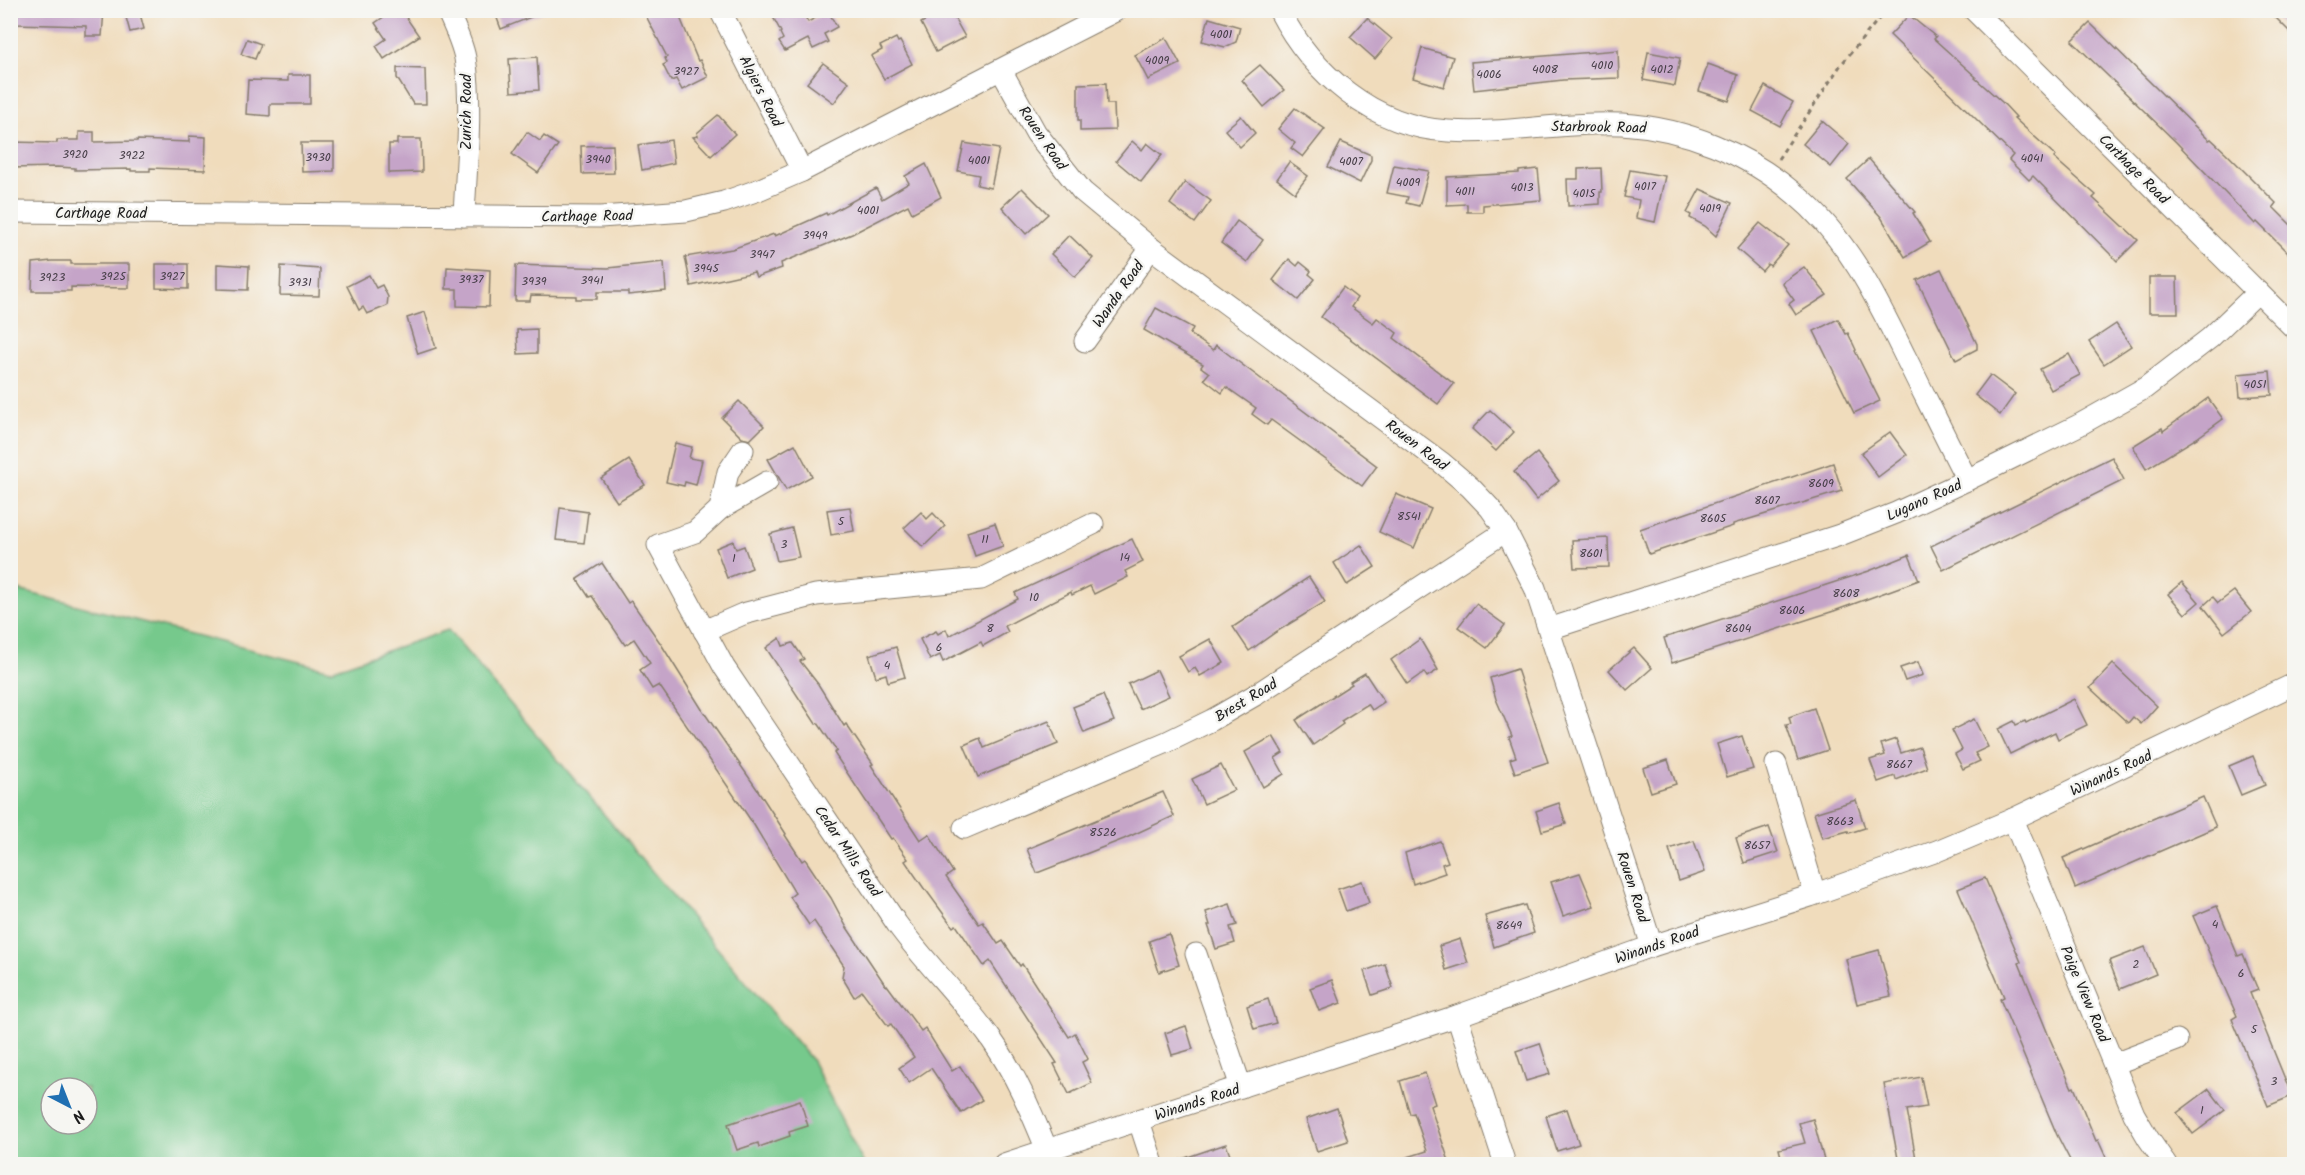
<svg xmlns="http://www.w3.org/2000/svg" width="2305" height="1175" font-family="Kalam,sans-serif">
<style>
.green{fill:#76c98c;stroke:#497254;stroke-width:1.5;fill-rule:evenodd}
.building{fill:#c5a4c8}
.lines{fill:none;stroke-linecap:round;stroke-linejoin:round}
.minor-casing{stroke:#867c6c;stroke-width:23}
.path{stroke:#867c6c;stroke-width:3;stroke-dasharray:4.5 4.5;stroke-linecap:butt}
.minor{stroke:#fff;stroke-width:21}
.labels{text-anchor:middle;stroke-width:5;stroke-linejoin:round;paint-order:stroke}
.number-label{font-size:12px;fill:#463e47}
.street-label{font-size:15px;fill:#1c1c1c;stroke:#f6f6f2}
</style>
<rect width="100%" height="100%" fill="#f6f6f2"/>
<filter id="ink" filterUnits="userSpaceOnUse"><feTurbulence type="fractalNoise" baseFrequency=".0167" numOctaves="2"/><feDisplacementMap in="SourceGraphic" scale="12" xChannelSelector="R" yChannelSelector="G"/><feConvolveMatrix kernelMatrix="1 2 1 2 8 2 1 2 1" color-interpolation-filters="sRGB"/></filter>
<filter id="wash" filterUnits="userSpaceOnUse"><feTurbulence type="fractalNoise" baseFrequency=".008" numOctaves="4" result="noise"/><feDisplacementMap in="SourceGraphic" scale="24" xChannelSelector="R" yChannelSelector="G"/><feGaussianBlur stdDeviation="1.35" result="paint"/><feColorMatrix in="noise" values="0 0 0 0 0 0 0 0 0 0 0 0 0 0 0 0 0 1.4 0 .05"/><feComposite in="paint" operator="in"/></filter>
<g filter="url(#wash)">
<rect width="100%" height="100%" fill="#f0dcbc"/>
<path class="green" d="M14 589 331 670 448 630 811 1059 864 1164H11L10 593ZM51 1088H87V1124H51Z"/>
<g id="blocks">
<g class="building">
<path d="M15 10H104L102 36H86V26L15 24Z"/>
<path d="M124 10H139L144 29 130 32Z"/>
<path d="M394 10H401L419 36 384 59 376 46 386 39 375 23Z"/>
<path d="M494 10H546V11L501 29Z"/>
<path d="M643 10H677L698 61 700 60 708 77 682 90 676 79 671 81 663 65 667 63 665 58 667 57Z"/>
<path d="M786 10H801L808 22 828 11 837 27 824 34 828 42 813 49 808 39 785 51 779 42 783 39 780 33 781 32 773 17Z"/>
<path d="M2268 10H2295V37Z"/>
<path d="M942 11 945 15 951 12 965 37 936 52 921 23Z"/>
<path d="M1909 15 1936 37 1934 39 1976 77 1975 78 2003 103 2016 117 2014 118 2056 156 2054 158 2096 195 2093 198 2138 240 2117 261 2033 176 2029 180 2009 160 2013 155 1890 35Z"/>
<path d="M1209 18 1240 27 1236 42 1225 47 1202 41Z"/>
<path d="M1367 18 1392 39 1375 59 1350 37Z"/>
<path d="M2090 23 2209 140 2211 139 2226 153 2276 203 2273 207 2295 229V260L2257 222 2255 224 2176 142 2072 41Z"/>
<path d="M896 38 898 42 900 41 912 64 884 79 871 56 882 50 880 46Z"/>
<path d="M1166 38 1180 64 1148 80 1135 55Z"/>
<path d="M247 39 261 44 255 59 241 54Z"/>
<path d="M1422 48 1453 57 1444 87 1413 78Z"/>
<path d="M1618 50 1619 78 1563 80 1474 90 1471 62Z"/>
<path d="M1648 52 1680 58 1675 86 1643 80Z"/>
<path d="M537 57 539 90 511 92 509 59Z"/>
<path d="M823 63 849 82 834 103 807 83Z"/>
<path d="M1708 64 1738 75 1729 101 1699 91Z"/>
<path d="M1260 65 1284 90 1264 107 1242 80Z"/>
<path d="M397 68 425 69 426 104H413L397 78Z"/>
<path d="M288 75H310V104H270V116L246 114 248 80 288 81Z"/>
<path d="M1106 83 1107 104H1114L1115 130 1080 131V120H1078V84Z"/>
<path d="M1765 86 1793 102 1780 126 1752 111Z"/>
<path d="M1295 108 1325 129 1303 157 1291 148 1295 143 1278 129Z"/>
<path d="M718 115 735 134 711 156 693 137 698 136 697 133Z"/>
<path d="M1241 116 1255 133 1240 147 1225 130Z"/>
<path d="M1822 121 1849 144 1831 167 1803 144Z"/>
<path d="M79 132H94V142L137 141V140L189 142V136L206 137 205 170 150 168V171H131V169L75 170V168L57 167 10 168V142L57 143V140H79Z"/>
<path d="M527 132 540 141 544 136 558 145 538 173 512 154Z"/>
<path d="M397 139H421L422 172 389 173V144H397Z"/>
<path d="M671 140 674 163 642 170 638 145Z"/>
<path d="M1132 141 1142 150 1147 143 1162 155 1141 182 1116 161Z"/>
<path d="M1341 142 1371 155V160L1360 183 1328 167Z"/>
<path d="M301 143H334V171L302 172Z"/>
<path d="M964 143 999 149 991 188 977 185 979 175 958 171Z"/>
<path d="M613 145 614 173 582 174 581 146Z"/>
<path d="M1869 159 1915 212 1913 213 1930 242 1905 257 1881 217 1847 179Z"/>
<path d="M1289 162 1308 176 1295 193 1277 179Z"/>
<path d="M926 164 941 197 912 213 908 205 852 234 781 263 782 268 756 277 754 272 691 286 685 257 732 249 774 234 775 236 826 213 827 215 876 188 882 199 909 183 905 176Z"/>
<path d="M1394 165 1429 171 1419 206 1406 203 1408 197 1387 193Z"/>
<path d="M1601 168 1602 192H1600V204L1568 206 1567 179H1578V169Z"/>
<path d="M1538 169 1541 200 1483 205V212H1467V204L1447 205V177L1519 173V171Z"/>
<path d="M1630 170 1665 176 1655 222 1636 218 1639 200 1624 197Z"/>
<path d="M1185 182 1211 201 1195 223 1170 204Z"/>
<path d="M1022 188 1048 214 1026 234 1002 207Z"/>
<path d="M1700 189 1732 203 1716 236 1705 226 1690 218 1691 215 1687 213Z"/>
<path d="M1237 221 1263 240 1247 262 1221 243Z"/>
<path d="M1760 223 1788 245 1770 266 1768 264 1762 271 1737 249Z"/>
<path d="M1069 235 1093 258 1075 277 1051 254Z"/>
<path d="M1289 259 1297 266 1300 262 1311 271 1309 274 1315 279 1298 300 1273 280Z"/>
<path d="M52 261H71V264H129V288L71 287V291H32L33 263Z"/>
<path d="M664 262 666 291 628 295V292H597V299H576V296L531 295 530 301H515L516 265 608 268Z"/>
<path d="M156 264H188V289L156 288Z"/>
<path d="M217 264 249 266 248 290 217 289Z"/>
<path d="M281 266 320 269 319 296 280 295Z"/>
<path d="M447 267 490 270 489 307 457 306V289H446Z"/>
<path d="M1804 267 1827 295 1796 315 1789 304 1794 300 1782 283Z"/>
<path d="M1941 269 1977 344V349L1956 360 1917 280Z"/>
<path d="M369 275 376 288 382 285 388 297 387 306 367 314 363 307 359 310 347 286Z"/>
<path d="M2149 277H2177L2178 313H2149Z"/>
<path d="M1343 287 1357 298 1351 307 1373 323 1377 318 1397 333 1394 338 1454 384 1438 404 1321 317Z"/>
<path d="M1156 308 1193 328 1190 334 1213 350 1216 345 1377 466 1362 486 1271 420 1267 425 1252 414 1256 408 1226 387 1222 393 1204 379 1209 373 1201 367 1203 364 1144 330Z"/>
<path d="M425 312 436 348 418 354 407 318Z"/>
<path d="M1838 319 1846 334 1848 333 1856 350 1855 351 1880 401 1854 413 1814 331Z"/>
<path d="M2116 324 2131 346 2104 364 2089 342Z"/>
<path d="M537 329V353L518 354 517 330Z"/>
<path d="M2069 354 2080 375 2051 390 2040 369Z"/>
<path d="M2270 371 2272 395 2240 397 2238 374Z"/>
<path d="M1990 375 2015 394 2000 415 1975 395Z"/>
<path d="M2208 398 2223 419 2197 438 2146 469 2133 446 2162 428 2163 431Z"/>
<path d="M739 401 764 426 750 440 742 438 722 418Z"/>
<path d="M1490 410 1514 432 1496 451 1472 429Z"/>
<path d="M1890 432 1907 455 1878 477 1861 453Z"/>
<path d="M675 443 692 447 689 458 702 460 696 485 685 482 684 486 666 482Z"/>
<path d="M795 444 812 476 786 490 768 459Z"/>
<path d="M1537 453 1559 481 1536 500 1514 472Z"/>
<path d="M2112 457 2124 480 1943 570 1931 546Z"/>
<path d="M629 460 645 485 617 502 601 478Z"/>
<path d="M1833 463 1842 491 1733 524V526L1649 554 1640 529Z"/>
<path d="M1396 494 1431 509 1414 548 1379 532Z"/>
<path d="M850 507 854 531 831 535 827 510Z"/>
<path d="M560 508 588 512 584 543 556 540Z"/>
<path d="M921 512 927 519 933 513 945 526 923 547 904 528Z"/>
<path d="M995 523 1003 546 975 556 967 532Z"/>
<path d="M792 528 799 557 777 561 770 534Z"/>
<path d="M1608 538 1609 567 1574 568 1572 540Z"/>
<path d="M1132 539 1143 562 1125 571 1128 577 1094 594 1090 586 1072 595 1071 592 1005 626 1008 632 983 646 981 642 943 662 940 655 930 660 920 639 936 631 938 634 946 629 949 636 1018 599 1015 593Z"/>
<path d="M733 541 736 549 744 546 752 568 727 578 716 548Z"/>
<path d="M1361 545 1375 567 1347 585 1334 563Z"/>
<path d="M1909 555 1919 580 1834 611 1672 663 1664 638 1869 571Z"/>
<path d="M602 563 628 603 631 601 661 644 703 711 759 792 786 834 785 835 802 861 805 859 831 898 846 926 886 986 887 985 921 1031 925 1028 952 1071 960 1066 982 1100 961 1113 931 1068 909 1083 899 1068 914 1057 891 1024 888 1026 862 991 854 997 842 977 844 966 814 921 809 925 790 897 795 893 754 825 659 685 652 689 640 670 650 663 634 639 625 645 592 596 589 597 577 579Z"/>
<path d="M1309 577 1325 602 1276 632 1249 651 1233 627Z"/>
<path d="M2182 582 2199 602 2185 614 2168 594Z"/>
<path d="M2234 591 2251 612 2224 633 2203 606 2213 597 2218 603Z"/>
<path d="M1476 604 1505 625 1487 648 1458 627Z"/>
<path d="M780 638 783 646 793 643 804 659 800 661 818 684 844 726 846 724 873 764 871 765 920 840 929 834 953 872 946 877 979 924 983 922 998 944 1003 941 1020 966 1022 964 1069 1037 1075 1033 1088 1059 1082 1062 1092 1083 1069 1094 1054 1064 1057 1063 990 961 984 966 956 925 953 927 926 890H925L905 861 908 859 893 838 891 839 834 753 837 751 818 723 816 724 766 648Z"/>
<path d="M1210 639 1224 663 1200 676 1195 668 1188 672 1179 656Z"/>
<path d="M1420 639 1438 670 1427 677 1424 672 1407 684 1391 660Z"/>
<path d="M896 647 905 677 888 682 886 674 876 677 869 655Z"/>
<path d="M1634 648 1652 668 1627 690 1609 670Z"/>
<path d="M1918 662 1923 675 1905 681 1900 668Z"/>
<path d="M2113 664 2157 706 2141 724 2133 717 2128 723 2090 688Z"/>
<path d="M1517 669 1548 762 1515 773 1510 759 1516 757 1509 737 1512 736 1496 699 1490 678Z"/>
<path d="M1157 670 1169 696 1140 709 1128 684Z"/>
<path d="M1365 673 1384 702 1372 710 1368 704 1341 721 1343 724 1313 745 1296 720 1352 684 1350 682Z"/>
<path d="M1103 695 1114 721 1084 733 1073 707Z"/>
<path d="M2074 699 2087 725 2058 739 2055 732 2010 754 1998 729 2014 721 2016 725 2025 721 2026 723Z"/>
<path d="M1814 708 1828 750 1798 760 1786 725 1791 724 1789 717Z"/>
<path d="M1974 719 1988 747 1975 753 1980 761 1963 769 1955 754 1962 750 1952 730Z"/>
<path d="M1049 721 1058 744 978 777 964 745 980 738 984 748Z"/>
<path d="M1273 736 1283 753 1275 758 1284 774 1263 787 1245 752Z"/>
<path d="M1742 736 1753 769 1727 777 1717 744Z"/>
<path d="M1896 739 1901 753 1920 747 1927 768 1896 780 1895 776 1878 782 1870 760 1885 755 1881 744Z"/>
<path d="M2253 756 2265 785 2241 795 2229 766Z"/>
<path d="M1668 760 1676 784 1651 792 1643 768Z"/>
<path d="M1221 765 1234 790 1204 804 1192 779Z"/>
<path d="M1163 792 1174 816 1124 839 1037 873 1027 849Z"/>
<path d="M2203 797 2216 827 2075 888 2063 858Z"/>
<path d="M1856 800 1865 828 1849 833 1848 831 1822 838 1814 813Z"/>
<path d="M1559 803 1566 824 1542 831 1536 811Z"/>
<path d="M1769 827 1778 852 1744 863 1736 838Z"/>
<path d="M1440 841 1448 862 1442 864 1445 873 1413 884 1405 853Z"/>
<path d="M1694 841 1705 872 1679 881 1669 849Z"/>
<path d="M1580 873 1594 906 1563 916 1551 882Z"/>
<path d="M1985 878 2021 962 2019 963 2050 1039 2072 1088 2074 1087 2096 1141 2098 1140 2109 1164H2072L2057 1135 2000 999 2004 997 1958 889Z"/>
<path d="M1362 881 1369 903 1346 911 1338 889Z"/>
<path d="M1230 904 1237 925 1230 927 1235 943 1216 949 1208 925H1210L1206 912Z"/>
<path d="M1525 905 1534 933 1494 947 1485 916Z"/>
<path d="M2217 906 2238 956 2243 954 2258 990 2250 993 2292 1096 2268 1106 2232 1019 2237 1016 2193 916Z"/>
<path d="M1169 934 1179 965 1159 972 1149 941Z"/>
<path d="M1460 939 1468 963 1446 970 1439 946Z"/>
<path d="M2145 947 2156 974 2120 989 2109 961Z"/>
<path d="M1879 950 1891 996 1857 1004 1846 959Z"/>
<path d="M1385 964 1393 988 1372 995 1364 971Z"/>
<path d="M1332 980 1341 1003 1319 1011 1310 988Z"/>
<path d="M1268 999 1276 1023 1254 1029 1247 1006Z"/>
<path d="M1186 1026 1193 1049 1172 1055 1165 1033Z"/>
<path d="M1540 1043 1550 1074 1526 1081 1516 1051Z"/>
<path d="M1425 1073 1435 1104 1430 1106 1450 1164H1395V1161L1427 1151 1414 1113 1410 1114 1400 1081Z"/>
<path d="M1921 1077 1927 1107 1907 1110 1917 1164H1899L1884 1084Z"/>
<path d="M2209 1089 2225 1110 2193 1134 2177 1113Z"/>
<path d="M800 1100 808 1126 789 1132 790 1136 759 1147 758 1143 737 1150 728 1124Z"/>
<path d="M1337 1108 1348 1141 1317 1151 1306 1119Z"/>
<path d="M1567 1109 1579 1144 1557 1151 1546 1116Z"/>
<path d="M1813 1119 1825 1164H1783L1779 1149 1805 1143 1799 1123Z"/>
<path d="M1226 1144 1233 1164H1173V1162Z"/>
</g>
</g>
</g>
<g filter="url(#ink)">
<use href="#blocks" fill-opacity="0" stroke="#867c6c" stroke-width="1.5"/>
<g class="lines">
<g class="minor-casing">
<g id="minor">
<path d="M447 10C454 26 462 42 465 58 473 105 466 168 464 216"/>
<path d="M720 10 802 171"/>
<path d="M1279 10C1312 74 1374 127 1448 131 1506 135 1564 121 1622 124 1685 128 1747 153 1795 194 1847 237 1876 297 1905 356 1926 398 1946 439 1967 480"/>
<path d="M1974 10 2294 328"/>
<path d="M1001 70 1036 133 1082 191 1151 248 1442 463 1470 487 1490 508 1506 531 1535 588 1652 946"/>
<path d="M10 212 600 217 686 211 724 202 758 190 802 171 1117 10"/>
<path d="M1085 341 1151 248"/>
<path d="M743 450 728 472 720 509 695 532 658 545 724 667 897 924C926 964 962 998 991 1039 1015 1073 1031 1111 1047 1150"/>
<path d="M720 509 767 482"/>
<path d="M1549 629 1840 535 1896 513 1967 480 2079 425 2145 388 2210 338 2258 292"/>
<path d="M704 631 743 614 816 595 981 579 1093 524"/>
<path d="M1776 764 1815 894"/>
<path d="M2013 819 2134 1114 2148 1138 2166 1164"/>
<path d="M964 828 1167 742 1212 720 1257 694 1506 531"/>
<path d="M1196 954 1241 1087"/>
<path d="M1457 1016 1505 1164"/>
<path d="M2114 1064 2177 1040"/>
<path d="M1139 1121 1153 1164"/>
<path d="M1004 1164 1457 1016 1652 946 1810 896 1937 851 2013 819 2294 684"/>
</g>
</g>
<path class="path" d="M1778 159 1840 66 1886 10"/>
<use href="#minor" class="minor"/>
</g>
</g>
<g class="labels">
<g class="number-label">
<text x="1221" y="38">4001</text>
<text x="1157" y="64">4009</text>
<text x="1602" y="69">4010</text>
<text x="1545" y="73">4008</text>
<text x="1662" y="73">4012</text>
<text x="686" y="75">3927</text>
<text x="1489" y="78">4006</text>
<text x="75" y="158">3920</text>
<text x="132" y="159">3922</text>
<text x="318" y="161">3930</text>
<text x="2032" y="162">4041</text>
<text x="598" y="163">3940</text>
<text x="979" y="164">4001</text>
<text x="1351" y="165">4007</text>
<text x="1408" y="186">4009</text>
<text x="1645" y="190">4017</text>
<text x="1522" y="191">4013</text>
<text x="1465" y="195">4011</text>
<text x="1584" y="197">4015</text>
<text x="1710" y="212">4019</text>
<text x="868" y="214">4001</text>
<text x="815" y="239">3949</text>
<text x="762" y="258">3947</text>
<text x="706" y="272">3945</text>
<text x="113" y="280">3925</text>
<text x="172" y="280">3927</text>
<text x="52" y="281">3923</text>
<text x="471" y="283">3937</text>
<text x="592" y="284">3941</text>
<text x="534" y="285">3939</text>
<text x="300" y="286">3931</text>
<text x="2255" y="388">4051</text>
<text x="1821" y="487">8609</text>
<text x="1767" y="504">8607</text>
<text x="1409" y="520">8541</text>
<text x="1713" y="522">8605</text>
<text x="841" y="525">5</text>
<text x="985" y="543">11</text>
<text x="784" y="548">3</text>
<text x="1591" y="557">8601</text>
<text x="1125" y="561">14</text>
<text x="734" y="562">1</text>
<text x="1846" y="597">8608</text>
<text x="1034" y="601">10</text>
<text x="1792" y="614">8606</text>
<text x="990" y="632">8</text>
<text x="1738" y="632">8604</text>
<text x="939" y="651">6</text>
<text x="887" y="669">4</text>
<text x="1899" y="768">8667</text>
<text x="1840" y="825">8663</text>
<text x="1103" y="836">8526</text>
<text x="1757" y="849">8657</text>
<text x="2215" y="928">4</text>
<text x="1509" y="929">8649</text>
<text x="2136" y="968">2</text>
<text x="2241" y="977">6</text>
<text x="2254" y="1033">5</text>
<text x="2274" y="1085">3</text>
<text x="2202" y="1114">1</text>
</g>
<g class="street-label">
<text transform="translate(761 91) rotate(63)" y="5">Algiers Road</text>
<text transform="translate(466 112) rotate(-90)" y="5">Zurich Road</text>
<text transform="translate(1599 127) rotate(1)" y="5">Starbrook Road</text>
<text transform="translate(1043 138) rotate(56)" y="5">Rouen Road</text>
<text transform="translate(2134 169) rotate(45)" y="5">Carthage Road</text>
<text x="101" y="218">Carthage Road</text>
<text transform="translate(587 216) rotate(-1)" y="5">Carthage Road</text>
<text transform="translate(1118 294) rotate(-55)" y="5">Wanda Road</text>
<text transform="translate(1417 445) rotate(37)" y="5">Rouen Road</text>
<text transform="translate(1924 500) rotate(-24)" y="5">Lugano Road</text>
<text transform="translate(1246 700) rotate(-31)" y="5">Brest Road</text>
<text transform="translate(2111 773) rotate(-25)" y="5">Winands Road</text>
<text transform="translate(848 851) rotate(56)" y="5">Cedar Mills Road</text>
<text transform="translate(1633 887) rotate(72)" y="5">Rouen Road</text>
<text transform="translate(1657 945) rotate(-19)" y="5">Winands Road</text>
<text transform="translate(2085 994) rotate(67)" y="5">Paige View Road</text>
<text transform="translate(1197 1102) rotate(-18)" y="5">Winands Road</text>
</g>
</g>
<rect width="2305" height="1175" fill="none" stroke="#f6f6f2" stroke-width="36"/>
<g transform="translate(69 1106) rotate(138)"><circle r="28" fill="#f6f6f2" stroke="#9f9f9c" stroke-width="1.5"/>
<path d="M0-4.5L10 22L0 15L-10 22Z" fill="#1f6fb2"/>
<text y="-9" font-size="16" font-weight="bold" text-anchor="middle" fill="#1c1c1c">N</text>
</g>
</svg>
